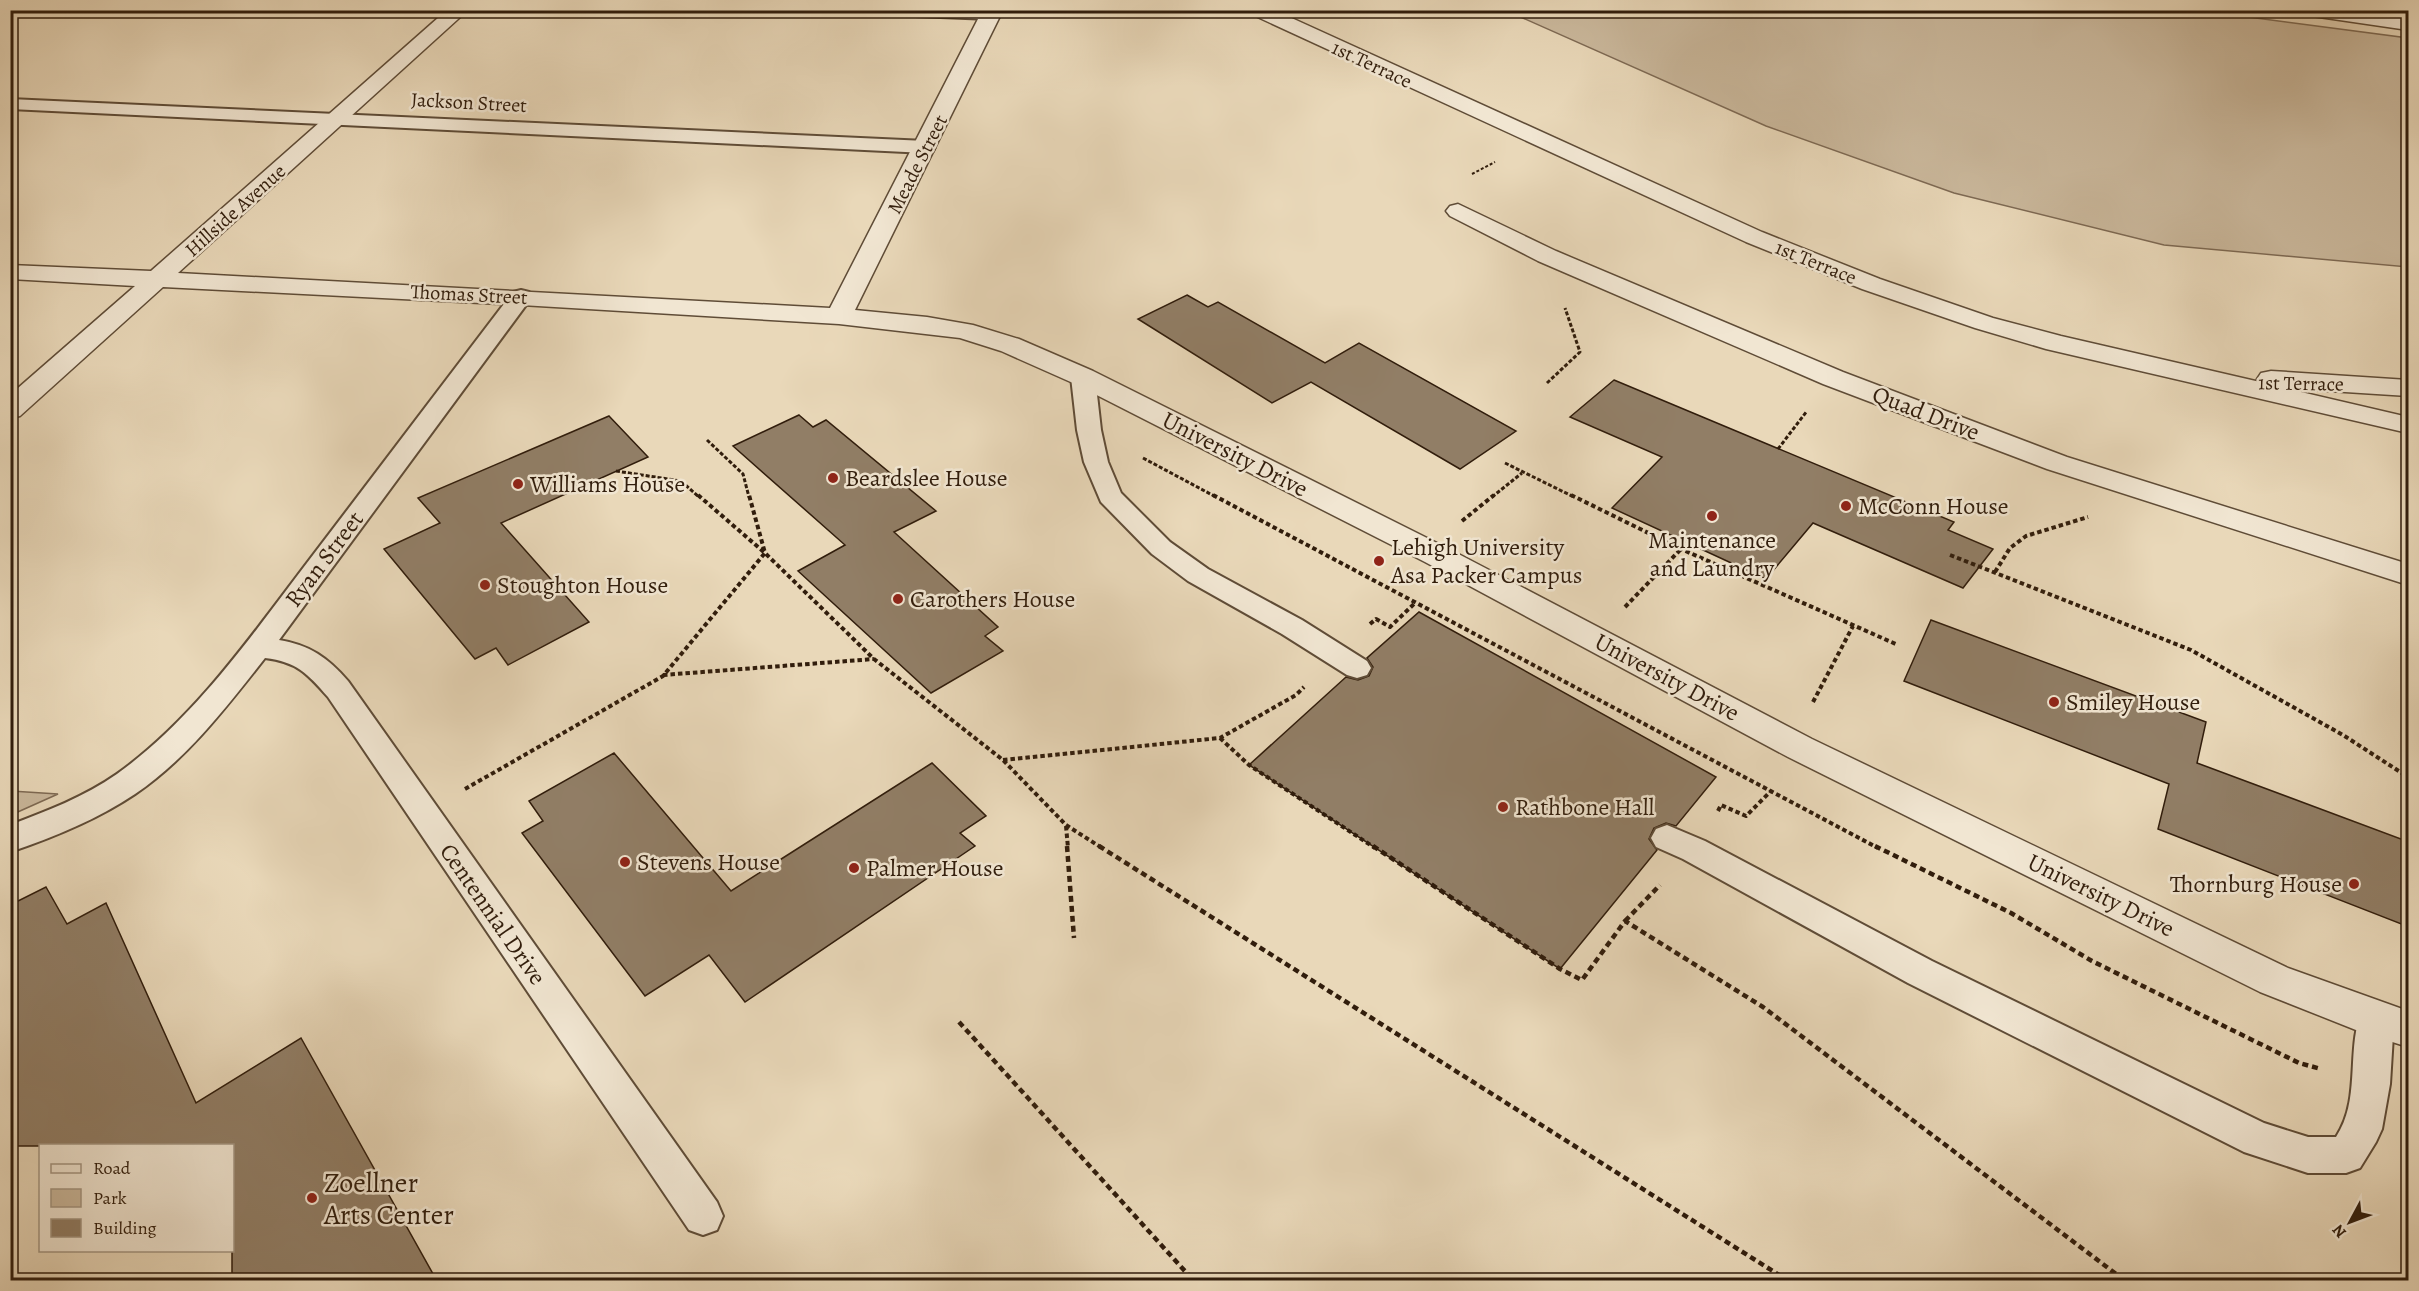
<svg xmlns="http://www.w3.org/2000/svg" width="2419" height="1291" font-family="Alegreya,serif">
<style>
.green{fill:#cab89c;stroke:#7e6a54;stroke-width:1.5}
.building{fill:#917e66;stroke:#311d0c;stroke-width:1.5}
.lines{fill:none;stroke-linecap:round;stroke-linejoin:round}
.service-casing{stroke:#5f4c37;stroke-width:4}
.minor-casing{stroke:#5f4c37;stroke-width:3}
.tertiary-casing{stroke:#5f4c37;stroke-width:3}
.path-far3{stroke:#311d0c;stroke-width:2;stroke-dasharray:3 2;stroke-linecap:butt}
.path-far2{stroke:#311d0c;stroke-width:3;stroke-dasharray:4 2;stroke-linecap:butt}
.path-far1{stroke:#311d0c;stroke-width:4;stroke-dasharray:4.5 3;stroke-linecap:butt}
.path{stroke:#311d0c;stroke-width:4.5;stroke-dasharray:6 4;stroke-linecap:butt}
.service{fill:#f1e6d2;fill-rule:evenodd}
.minor{fill:#f1e6d2;fill-rule:evenodd}
.tertiary{fill:#f1e6d2;fill-rule:evenodd}
.poi-dot{fill:#8f2418;stroke:#f1e6d2;stroke-width:2}
.labels{text-anchor:middle;stroke-width:5;stroke-linejoin:round;paint-order:stroke}
.far-street-label{font-size:20px;fill:#311d0c;stroke:#f1e6d2}
.street-label{font-size:24px;fill:#311d0c;stroke:#f1e6d2}
.poi-label{font-size:24px;fill:#311d0c;stroke:#f1e6d2;text-anchor:start}
.near-poi-label{font-size:28px;fill:#311d0c;stroke:#f1e6d2;text-anchor:start}
</style>
<rect width="100%" height="100%" fill="#e9d8b9"/>
<filter id="stains"><feTurbulence type="fractalNoise" baseFrequency=".00333" numOctaves="4"/><feColorMatrix values="0 0 0 0 .2 0 0 0 0 .09 0 0 0 0 .02 0 0 0 .5 -.17"/></filter>
<radialGradient id="worn" r=".72"><stop offset=".6" stop-color="#630" stop-opacity="0"/><stop offset="1" stop-color="#630" stop-opacity=".3"/></radialGradient>
<g class="green">
<path d="M2203 11 2408 38V267L2164 245 1954 193 1766 126 1507 11Z"/>
<path d="M11 791 58 794 11 815Z"/>
</g>
<g class="building">
<path d="M1187 295 1208 307 1218 302 1325 363 1359 343 1516 431 1460 469 1311 382 1272 403 1138 319Z"/>
<path d="M1614 380 1954 522 1948 530 1993 549 1963 588 1813 523 1766 579 1612 508 1662 457 1570 417Z"/>
<path d="M799 415 813 427 826 420 936 511 894 532 998 627 985 636 1003 651 931 693 798 571 845 545 733 446Z"/>
<path d="M609 416 648 457 501 523 589 622 508 665 496 648 475 659 384 549 440 523 418 498Z"/>
<path d="M1419 612 1716 777 1676 826 1666 823 1654 828 1649 839 1657 850 1560 969 1249 765 1346 677 1358 680 1369 676 1373 667 1367 658Z"/>
<path d="M1931 620 2206 722 2197 763 2409 842V927L2158 829 2169 784 1904 681Z"/>
<path d="M614 753 731 891 932 763 986 816 960 833 975 846 745 1002 709 955 645 996 522 833 543 821 529 801Z"/>
<path d="M46 887 67 924 106 903 196 1103 301 1038 437 1281H232V1146H10V905Z"/>
</g>
<g class="lines">
<g class="service-casing">
<g id="service">
<path d="M10 99 926 141 933 143 935 147 933 151 926 153 10 109Z"/>
<path d="M521 290 529 292 532 297 279 640C310 645 328 658 348 681L717 1202 723 1216 717 1230 703 1235 689 1230 328 697C307 673 297 662 265 658 227 706 187 759 135 794 98 819 54 837 10 852V825C47 811 84 797 117 774 195 718 252 635 310 559 378 470 445 381 513 292Z"/>
<path d="M1083 370 1091 372 1095 377 1101 430 1108 462 1121 493 1170 542 1208 569 1302 620 1367 661 1371 668 1367 675 1357 678 1347 675 1282 634 1188 581 1152 554 1101 502 1084 462 1077 430 1071 377 1075 372Z"/>
<path d="M1667 825 1705 841 1932 961 2264 1123 2308 1137H2336C2362 1098 2345 1048 2363 1008L2376 1003 2389 1008 2394 1019 2390 1084 2382 1129 2376 1142 2360 1168 2346 1173H2308L2244 1152 1908 983 1683 859 1656 847 1651 838 1656 829Z"/>
</g>
</g>
<g class="minor-casing">
<g id="minor">
<path d="M447 10H468L178 273 830 308 978 19 903 16 896 14 894 10H1003L855 310 927 317 973 325 1019 339 1093 371 1447 548 1812 739 2288 968 2408 1011V1047L2361 1032 2260 992 1788 757 1425 562 1073 383 1001 351 960 338 839 324 521 305 163 287 20 416 10 418V395L135 286 10 279V265L151 271Z"/>
<path d="M1249 10H1274L1762 232 1880 279 1993 318 2061 336 2260 382 2257 379 2261 373 2271 371 2408 380V396L2284 388 2408 417V433L2046 349 1975 328 1862 289 1746 242 1251 14Z"/>
<path d="M1458 204 1556 251 1843 372 2067 457 2408 564V585L2047 469 1823 384 1538 261 1450 216 1446 211 1450 206Z"/>
</g>
</g>
<g class="tertiary-casing">
<path id="tertiary" d="M2303 10H2354L2408 18V30L2312 16 2305 14Z"/>
</g>
<path class="path-far3" d="M1472 174 1495 162"/>
<g class="path-far2">
<path d="M1547 383 1580 352 1565 308"/>
<path d="M707 440 743 474 749 497"/>
<path d="M1778 449 1807 411"/>
<path d="M1143 458 1216 497"/>
<path d="M1505 463 1574 497"/>
<path d="M616 471 681 481 699 497"/>
<path d="M1492 497 1522 473"/>
</g>
<g class="path-far1">
<path d="M698 495 765 553 874 659 1003 760 1066 825 1102 848"/>
<path d="M1213 495 1878 848"/>
<path d="M1571 495 1681 549 1898 645"/>
<path d="M1462 521 1494 495"/>
<path d="M1950 555 2191 650 2343 735 2408 777"/>
<path d="M1995 572 2010 548 2026 536 2088 517"/>
<path d="M1625 607 1681 549"/>
<path d="M1370 624 1376 619 1390 627 1416 602"/>
<path d="M663 675 874 659"/>
<path d="M1813 702 1853 626"/>
<path d="M1220 738 1249 765 1375 848"/>
<path d="M1003 760 1220 738 1296 695 1304 687"/>
<path d="M465 789 663 676 765 553 749 495"/>
<path d="M1718 811 1721 805 1746 816 1771 791"/>
<path d="M1066 826 1068 848"/>
</g>
<g class="path">
<path d="M1067 846 1074 938"/>
<path d="M1099 846 1787 1280"/>
<path d="M1373 846 1560 969 1582 980 1625 921 1763 1007 2124 1280"/>
<path d="M1875 846 2011 913 2092 961 2299 1063 2321 1069"/>
<path d="M1625 921 1660 885"/>
<path d="M959 1022 1193 1280"/>
</g>
<use href="#service" class="service"/>
<use href="#minor" class="minor"/>
<use href="#tertiary" class="tertiary"/>
</g>
<g class="poi-dot">
<circle cx="833" cy="478" r="6"/>
<circle cx="518" cy="484" r="6"/>
<circle cx="1846" cy="506" r="6"/>
<circle cx="1712" cy="516" r="6"/>
<circle cx="1379" cy="561" r="6"/>
<circle cx="485" cy="585" r="6"/>
<circle cx="898" cy="599" r="6"/>
<circle cx="2054" cy="702" r="6"/>
<circle cx="1503" cy="807" r="6"/>
<circle cx="625" cy="862" r="6"/>
<circle cx="854" cy="868" r="6"/>
<circle cx="2354" cy="884" r="6"/>
<circle cx="312" cy="1198" r="6"/>
</g>
<g class="labels">
<g class="far-street-label">
<text transform="translate(1372 64) rotate(25)" y="7">1st Terrace</text>
<text transform="translate(469 102) rotate(3)" y="7">Jackson Street</text>
<text transform="translate(917 164) rotate(-63)" y="7">Meade Street</text>
<text transform="translate(235 210) rotate(-42)" y="7">Hillside Avenue</text>
<text transform="translate(1816 262) rotate(22)" y="7">1st Terrace</text>
<text transform="translate(469 294) rotate(3)" y="7">Thomas Street</text>
<text transform="translate(2301 383) rotate(1)" y="7">1st Terrace</text>
</g>
<g class="street-label">
<text transform="translate(1926 413) rotate(21)" y="8">Quad Drive</text>
<text transform="translate(1235 454) rotate(27)" y="8">University Drive</text>
<text transform="translate(324 559) rotate(-53)" y="8">Ryan Street</text>
<text transform="translate(1667 677) rotate(28)" y="8">University Drive</text>
<text transform="translate(2101 895) rotate(26)" y="8">University Drive</text>
<text transform="translate(493 914) rotate(55)" y="8">Centennial Drive</text>
</g>
<g class="poi-label">
<text x="845" y="486">Beardslee House</text>
<text x="530" y="492">Williams House</text>
<text x="1858" y="514">McConn House</text>
<text x="1712" y="548" text-anchor="middle">Maintenance<tspan x="1712" dy="28">and Laundry</tspan></text>
<text x="1391" y="555">Lehigh University<tspan x="1391" dy="28">Asa Packer Campus</tspan></text>
<text x="497" y="593">Stoughton House</text>
<text x="910" y="607">Carothers House</text>
<text x="2066" y="710">Smiley House</text>
<text x="1515" y="815">Rathbone Hall</text>
<text x="637" y="870">Stevens House</text>
<text x="866" y="876">Palmer House</text>
<text x="2342" y="892" text-anchor="end">Thornburg House</text>
</g>
<g class="near-poi-label">
<text x="324" y="1192">Zoellner<tspan x="324" dy="32">Arts Center</tspan></text>
</g>
</g>
<rect width="2419" height="1291" fill="none" stroke="#e9d8b9" stroke-width="36"/>
<rect x="12" y="12" width="2395" height="1267" fill="none" stroke="#311d0c" stroke-width="3"/>
<rect x="18" y="18" width="2383" height="1255" fill="none" stroke="#311d0c" stroke-width="1.5"/>
<rect x="39" y="1144" width="195" height="108" fill="#f1e6d2" stroke="#a49683" stroke-width="1.5"/>
<rect x="51" y="1164" width="30" height="9" fill="#f1e6d2" stroke="#a49683" stroke-width="1.5"/>
<text x="93" y="1174" font-size="18" fill="#311d0c">Road</text>
<rect x="51" y="1189" width="30" height="18" fill="#cab89c" stroke="#a49683" stroke-width="1.5"/>
<text x="93" y="1204" font-size="18" fill="#311d0c">Park</text>
<rect x="51" y="1219" width="30" height="18" fill="#917e66" stroke="#a49683" stroke-width="1.5"/>
<text x="93" y="1234" font-size="18" fill="#311d0c">Building</text>
<g transform="translate(2350 1222) rotate(229)" stroke="#f1e6d2" stroke-width="4.5" paint-order="stroke">
<path d="M0-4.5L10 22L0 15L-10 22Z" fill="#311d0c"/>
<text y="-9" font-size="16" font-weight="bold" text-anchor="middle" fill="#311d0c">N</text>
</g>
<rect width="100%" height="100%" filter="url(#stains)"/>
<rect width="100%" height="100%" fill="url(#worn)"/>
</svg>
